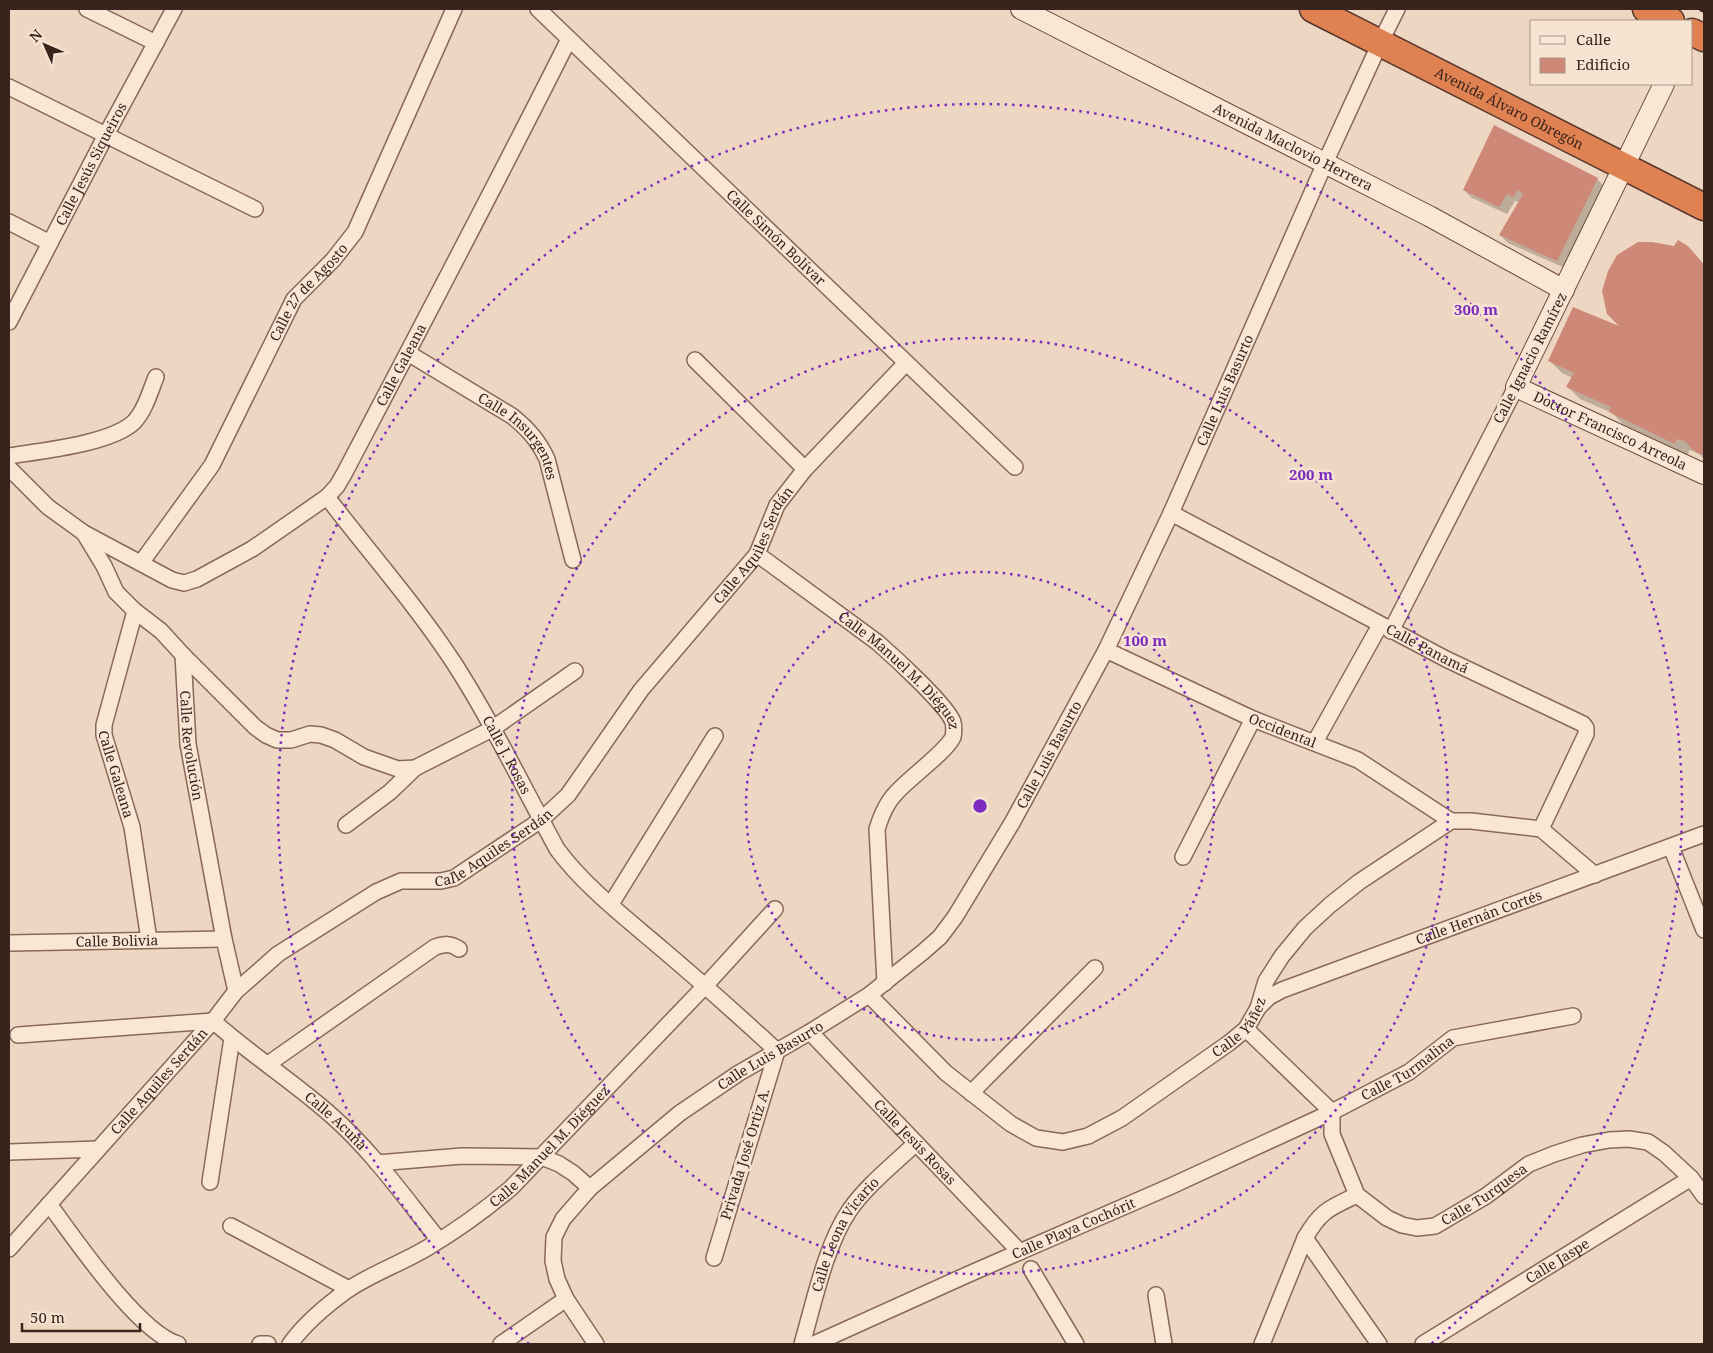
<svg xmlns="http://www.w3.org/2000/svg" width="1713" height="1353" font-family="'Noto Serif',serif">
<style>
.shadow{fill:#0003}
.building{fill:#cd8877}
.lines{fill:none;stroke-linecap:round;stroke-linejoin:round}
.street-casing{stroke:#886859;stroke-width:18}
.secondary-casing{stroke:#6a493c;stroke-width:22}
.highway-casing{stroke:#56372d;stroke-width:29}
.street{stroke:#f9e6d5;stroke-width:15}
.secondary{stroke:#f9e6d5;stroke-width:20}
.highway{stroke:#df8151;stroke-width:26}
.rail{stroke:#38241d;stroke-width:4;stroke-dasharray:9 9;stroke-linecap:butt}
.ring{fill:none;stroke:#7b2cbf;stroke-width:2.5;stroke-dasharray:2.5 5}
.labels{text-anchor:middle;stroke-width:5;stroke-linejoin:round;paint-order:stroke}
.street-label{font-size:14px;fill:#38241d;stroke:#f6e3d1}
.centre{fill:#7b2cbf;stroke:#f6e3d1;stroke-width:2.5}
.ring-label{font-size:15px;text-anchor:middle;font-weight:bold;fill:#7b2cbf;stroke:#f6e3d1;stroke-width:5;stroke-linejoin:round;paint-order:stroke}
</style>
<rect width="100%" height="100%" fill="#eed7c2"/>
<g class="shadow">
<path d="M1495 127 1597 179 1605 187 1565 268 1508 243 1500 235 1519 202 1515 201 1507 214 1472 198 1464 190Z"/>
<path d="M1674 248 1700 260 1704 265V459L1698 453 1689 450 1688 455 1623 424 1612 413 1580 399 1568 387 1573 378 1562 373 1550 361 1624 329Z"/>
</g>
<g class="building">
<path d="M1494 125 1598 178 1557 261 1499 235 1523 194 1517 190 1513 197 1507 194 1499 207 1463 190Z"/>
<path d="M1678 240 1688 246 1702 262 1704 267V455L1697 453 1692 449 1685 441 1677 439 1675 444 1609 412 1611 407 1566 387 1574 373 1548 361 1573 307 1619 326 1607 314 1602 291 1608 271 1617 255 1638 242H1652L1674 246Z"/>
</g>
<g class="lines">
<g class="street-casing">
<g id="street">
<path d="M87 9 156 43"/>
<path id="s1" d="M538 9 1015 467"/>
<path d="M9 87 255 209"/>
<path d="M9 222 50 243"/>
<path id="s2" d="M9 322 106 135 174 9"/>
<path id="s3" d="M408 353 512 416C528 429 538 440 547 459L573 560"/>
<path d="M695 360 805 469"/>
<path d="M9 456C40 451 111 444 134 422 145 410 150 392 156 377"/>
<path id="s4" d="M9 468 48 507 84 533 172 580 184 583 197 579 252 549 327 497 337 486 344 474C420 329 496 185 569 39"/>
<path id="s5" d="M327 497C369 552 416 605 454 663 492 722 523 787 557 849 584 886 627 919 662 949 701 982 739 1016 777 1051L714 1258"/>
<path id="s6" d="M1171 513 1446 659 1583 724 1586 728V734L1541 829"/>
<path d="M84 533 104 566 116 592 135 611 161 631 183 655 255 727 266 735 277 740H291L310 734 321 735 335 740 364 757 398 769 415 768 492 729 575 671"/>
<path id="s7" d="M757 554 877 642C892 655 947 705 953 722 954 725 954 733 953 737 946 752 909 778 896 793 886 803 881 816 877 829L885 983"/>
<path id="s8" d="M141 563 212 465 294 299 333 260 355 232 454 9"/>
<path id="s9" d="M135 611 104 725V735L132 827 149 940"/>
<path d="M1391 631 1516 387"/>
<path id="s10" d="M1106 650 1253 719 1358 760 1451 821"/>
<path id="s11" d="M183 655 188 744 224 939 236 991"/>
<path d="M1315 742 1380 625"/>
<path d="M346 825 390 792 415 768"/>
<path d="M1671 847 1704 930"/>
<path d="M1183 857 1253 719"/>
<path d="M611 904 715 736"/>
<path id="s12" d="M9 943 224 939"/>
<path id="s13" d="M869 995 946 1073 1011 1124 1036 1138 1063 1142 1088 1136 1122 1118 1229 1043 1246 1029 1258 1008 1266 981 1282 956 1305 928 1330 905 1359 882 1451 821H1471L1541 829 1595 875"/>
<path id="s14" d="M1258 1008 1269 997 1282 990 1704 834"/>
<path d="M1246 1029 1332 1112"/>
<path id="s15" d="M810 1032 1020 1252"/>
<path id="s16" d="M18 1035 213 1021C251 1055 294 1082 332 1116 373 1152 405 1198 439 1240"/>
<path d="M268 1064 435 947C445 944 450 943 459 949"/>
<path d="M971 1093 1095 968"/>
<path id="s17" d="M1332 1112V1134L1357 1195 1387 1218 1402 1225 1417 1228 1435 1226 1486 1196 1529 1164 1554 1154 1582 1145 1609 1140 1629 1139 1648 1142 1664 1153 1691 1178 1704 1196"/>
<path d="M9 1152 98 1149"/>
<path d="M377 1163 462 1156 542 1157 559 1164 573 1173 590 1188"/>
<path d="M210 1182 232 1038"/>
<path d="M49 1204C75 1239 138 1332 178 1344"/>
<path d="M231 1226 349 1289"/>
<path d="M1305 1238 1379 1344"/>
<path id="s18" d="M9 1249 213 1021 236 991 278 954 376 892 401 881H441L454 878 541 820 568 795 641 690 757 554 777 505 805 469 906 363"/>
<path d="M1031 1269 1076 1344"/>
<path d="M1156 1295 1164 1344"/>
<path d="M260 1344H268"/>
<path id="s19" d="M290 1344C305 1323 328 1304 349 1289 373 1273 402 1263 427 1248 456 1231 485 1210 511 1188L705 986 775 909"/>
<path d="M501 1344 566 1299"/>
<path id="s20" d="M596 1344 566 1299 557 1279 553 1261 554 1237 563 1219 590 1188 680 1113 739 1073 810 1032 869 995 923 952 940 937 955 917 1012 823 1106 650 1171 513 1325 163 1380 43 1397 9"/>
<path id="s21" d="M802 1344C814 1303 825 1247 849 1211 866 1186 893 1165 916 1143"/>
<path id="s22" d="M814 1344 969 1274 1169 1187 1332 1112 1409 1072 1453 1038 1573 1016"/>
<path d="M1262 1344 1305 1238C1321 1210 1330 1208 1357 1195"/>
<path id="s23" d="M1423 1344 1691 1178"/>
</g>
</g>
<g class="secondary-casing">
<g id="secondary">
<path id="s24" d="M1021 9 1429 216 1564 290"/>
<path id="s25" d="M1664 84 1516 387 1704 474"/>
</g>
</g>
<g class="highway-casing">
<g id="highway">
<path id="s26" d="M1313 9 1704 207"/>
<path d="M1646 9 1671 21"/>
<path d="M1692 32 1704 38"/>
</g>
</g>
<use href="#street" class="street"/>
<use href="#secondary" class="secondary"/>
<use href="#highway" class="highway"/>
<path class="rail" d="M1700 9 1704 11"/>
</g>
<g class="ring">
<circle cx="980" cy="806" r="234"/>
<circle cx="980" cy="806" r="468"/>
<path d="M529 1344A702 702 0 1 1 1431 1344"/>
</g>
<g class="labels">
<g class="street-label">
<text dy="5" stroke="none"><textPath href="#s26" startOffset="220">Avenida Álvaro Obregón</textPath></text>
<text dy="5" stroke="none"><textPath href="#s24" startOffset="305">Avenida Maclovio Herrera</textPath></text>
<text dy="5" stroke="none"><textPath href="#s2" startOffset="178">Calle Jesús Siqueiros</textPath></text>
<text dy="5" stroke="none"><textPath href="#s1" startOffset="330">Calle Simón Bolívar</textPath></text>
<text dy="5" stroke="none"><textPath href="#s8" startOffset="320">Calle 27 de Agosto</textPath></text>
<text transform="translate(1530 358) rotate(-63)" y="5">Calle Ignacio Ramírez</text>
<text dy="5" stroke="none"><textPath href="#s4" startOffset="531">Calle Galeana</textPath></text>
<text dy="5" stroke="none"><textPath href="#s20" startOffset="1229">Calle Luis Basurto</textPath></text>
<text dy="5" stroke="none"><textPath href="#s25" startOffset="441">Doctor Francisco Arreola</textPath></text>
<text dy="5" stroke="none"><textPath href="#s3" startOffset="141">Calle Insurgentes</textPath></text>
<text dy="5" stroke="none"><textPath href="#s18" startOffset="1050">Calle Aquiles Serdán</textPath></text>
<text dy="5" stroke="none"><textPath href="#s6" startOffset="290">Calle Panamá</textPath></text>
<text dy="5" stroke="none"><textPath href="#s7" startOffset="185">Calle Manuel M. Diéguez</textPath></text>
<text dy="5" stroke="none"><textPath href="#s10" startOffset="194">Occidental</textPath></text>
<text dy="5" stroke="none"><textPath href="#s11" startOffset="91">Calle Revolución</textPath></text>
<text dy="5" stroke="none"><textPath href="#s5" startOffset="315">Calle J. Rosas</textPath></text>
<text dy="5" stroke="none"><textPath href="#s20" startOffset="824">Calle Luis Basurto</textPath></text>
<text dy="5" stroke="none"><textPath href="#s9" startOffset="169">Calle Galeana</textPath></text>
<text dy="5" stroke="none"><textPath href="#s18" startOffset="645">Calle Aquiles Serdán</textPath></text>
<text dy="5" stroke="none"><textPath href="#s14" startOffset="240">Calle Hernán Cortés</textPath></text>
<text dy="5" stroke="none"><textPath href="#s12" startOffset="108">Calle Bolivia</textPath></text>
<text dy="5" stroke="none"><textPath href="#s13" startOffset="462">Calle Yáñez</textPath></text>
<text dy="5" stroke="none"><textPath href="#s20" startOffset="404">Calle Luis Basurto</textPath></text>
<text dy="5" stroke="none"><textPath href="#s22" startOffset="655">Calle Turmalina</textPath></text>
<text dy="5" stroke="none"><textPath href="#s18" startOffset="225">Calle Aquiles Serdán</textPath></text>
<text dy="5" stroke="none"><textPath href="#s16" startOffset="354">Calle Acuña</textPath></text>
<text dy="5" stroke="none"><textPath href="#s15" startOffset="152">Calle Jesús Rosas</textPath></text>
<text dy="5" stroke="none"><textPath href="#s19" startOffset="329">Calle Manuel M. Diéguez</textPath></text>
<text transform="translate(745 1154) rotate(-73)" y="5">Privada José Ortiz A.</text>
<text dy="5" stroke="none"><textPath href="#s17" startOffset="234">Calle Turquesa</textPath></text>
<text dy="5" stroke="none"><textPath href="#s22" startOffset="284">Calle Playa Cochórit</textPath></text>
<text dy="5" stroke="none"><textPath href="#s21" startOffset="119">Calle Leona Vicario</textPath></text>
<text dy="5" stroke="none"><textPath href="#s23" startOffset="158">Calle Jaspe</textPath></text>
</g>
</g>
<circle cx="980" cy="806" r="8" class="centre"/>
<g class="ring-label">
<text x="1476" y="315">300 m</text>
<text x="1311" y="480">200 m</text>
<text x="1145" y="646">100 m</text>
</g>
<rect width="1713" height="1353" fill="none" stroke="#38241d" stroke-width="20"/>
<rect x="1530" y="20" width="162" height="65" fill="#f6e3d1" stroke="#aa9789"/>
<rect x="1540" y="36" width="25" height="8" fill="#f9e6d5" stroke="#aa9789"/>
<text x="1576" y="45" font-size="15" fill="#38241d">Calle</text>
<rect x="1540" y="58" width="25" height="15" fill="#cd8877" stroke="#aa9789"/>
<text x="1576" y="70" font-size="15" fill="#38241d">Edificio</text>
<g transform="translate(45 45) rotate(315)" stroke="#f6e3d1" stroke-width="4" paint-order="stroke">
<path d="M0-4L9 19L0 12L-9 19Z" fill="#38241d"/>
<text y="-8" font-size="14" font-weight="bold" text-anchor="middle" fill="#38241d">N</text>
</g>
<path d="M22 1323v8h118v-8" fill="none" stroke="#38241d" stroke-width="2.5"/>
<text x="30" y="1323" font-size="15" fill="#38241d" stroke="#f6e3d1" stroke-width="4" paint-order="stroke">50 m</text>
</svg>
